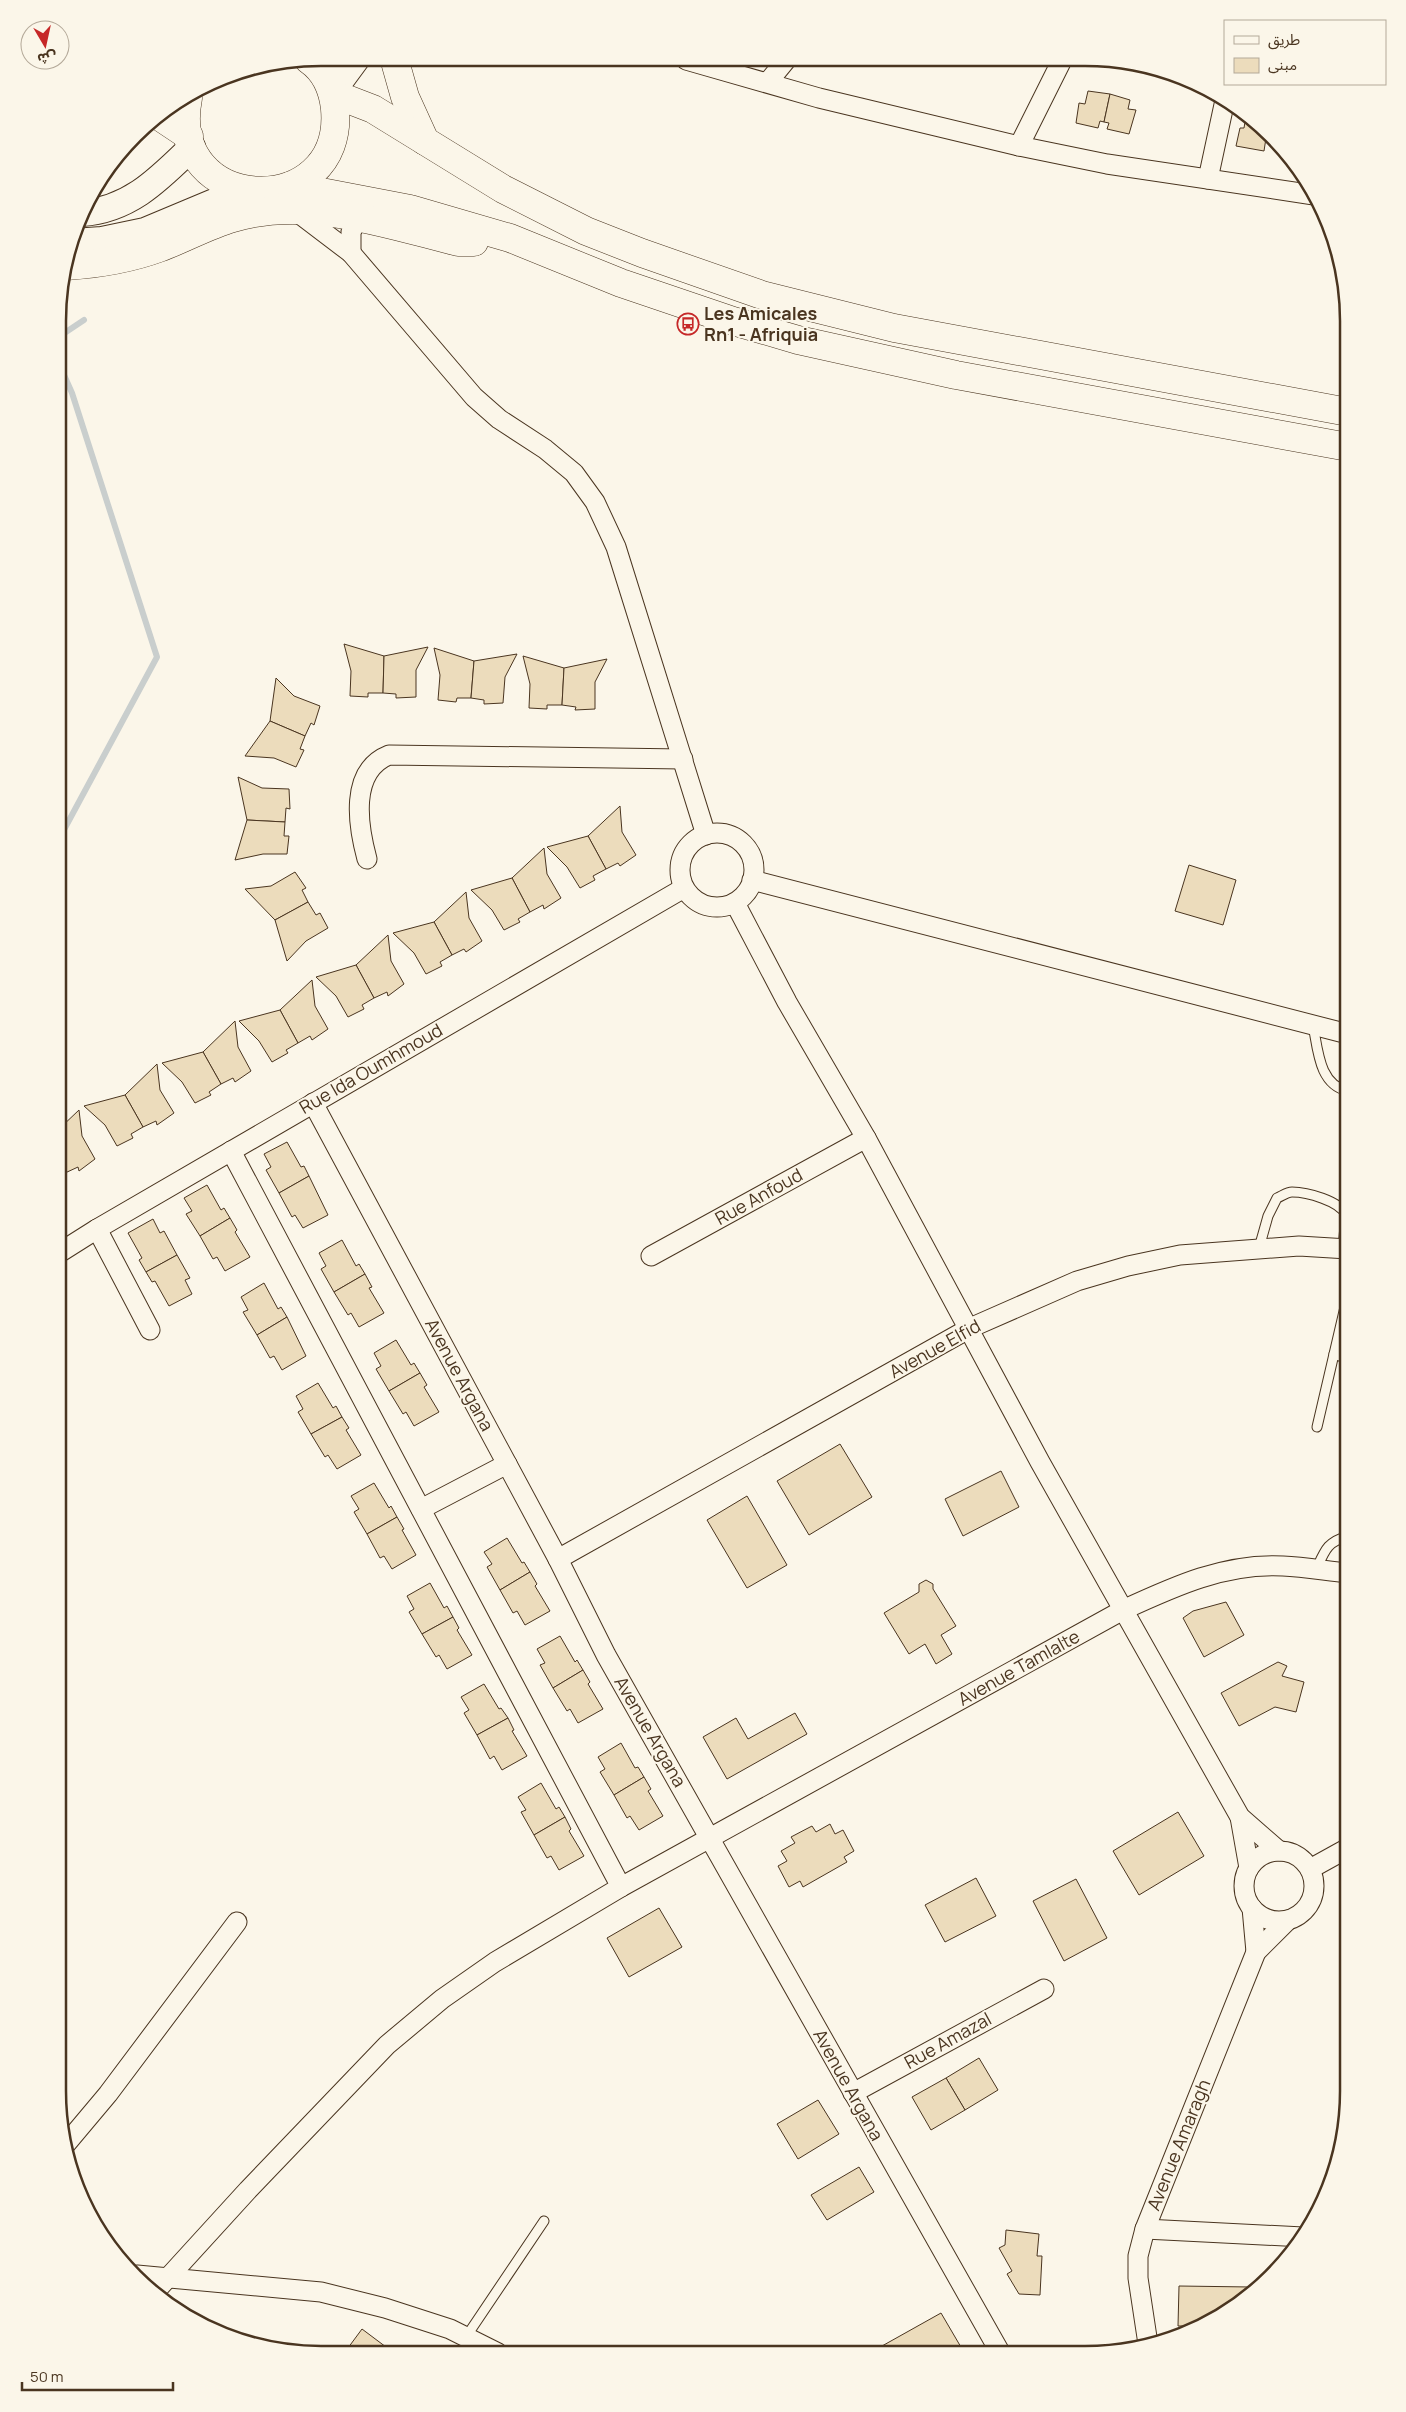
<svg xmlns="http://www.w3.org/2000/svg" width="1406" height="2412" font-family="Manrope,'Noto Sans Arabic',sans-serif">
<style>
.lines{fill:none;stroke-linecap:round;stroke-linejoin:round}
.stream{stroke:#c9cecd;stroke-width:6}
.building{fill:#ecdcbc;stroke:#4a3520}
.lane-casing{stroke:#4a3520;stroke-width:11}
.street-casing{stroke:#4a3520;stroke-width:21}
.secondary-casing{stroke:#4a3520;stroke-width:28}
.highway-casing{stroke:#4a3520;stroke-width:29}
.lane{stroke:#fbf6e9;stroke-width:9}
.street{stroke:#fbf6e9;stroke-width:19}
.secondary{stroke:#fbf6e9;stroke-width:26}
.highway{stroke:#fbf6e9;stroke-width:28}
.labels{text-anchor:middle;stroke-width:4;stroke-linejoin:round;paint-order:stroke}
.poi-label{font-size:18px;font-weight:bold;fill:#4a3520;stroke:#fbf6e9;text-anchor:start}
.street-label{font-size:18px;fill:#4a3520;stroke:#fbf6e9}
.rim{fill:none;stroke:#4a3520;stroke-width:2.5}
</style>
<rect width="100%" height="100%" fill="#fbf6e9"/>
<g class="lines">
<g class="stream">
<path d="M60 336 84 320"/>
<path d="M59 839 157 657 72 393 60 366"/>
</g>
</g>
<g class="building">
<path d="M1088 91 1110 94 1104 122 1100 121 1098 128 1076 123 1079 103 1085 104Z"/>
<path d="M1110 94 1130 100 1128 109 1136 110 1129 134 1107 129 1109 123 1104 122Z"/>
<path d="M1246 116 1259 123 1270 136 1269 139 1266 138 1264 151 1236 146 1240 128H1244Z"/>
<path d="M344 644 384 656 383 693H368V697L350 696 351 671Z"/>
<path d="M428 647 416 670V697L396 698V694L383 693 384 656Z"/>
<path d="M434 648 474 661 471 698H457L456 702 438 700 440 675Z"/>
<path d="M517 654 505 677 503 703 484 704V700L471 698 474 661Z"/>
<path d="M523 656 564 668 562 705H547V709L529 708 530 684Z"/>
<path d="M607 659 595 682V709L575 710 576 707 562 705 564 668Z"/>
<path d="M276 678 294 696 320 706 314 725 311 723 305 736 270 721Z"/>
<path d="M270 721 305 736 300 749 304 750 296 767 274 758 245 756Z"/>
<path d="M238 777 262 788 289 789 290 809 286 808 285 822 247 820Z"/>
<path d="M620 806 622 832 636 855 620 866 618 863 606 869 588 836Z"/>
<path d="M247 820 285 822 284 836H289L287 854H263L235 860Z"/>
<path d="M588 836 606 869 593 876 595 880 580 888 567 867 547 847Z"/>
<path d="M544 848 547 874 561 898 544 909 543 905 530 912 512 878Z"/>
<path d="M1189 865 1236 880 1223 925 1175 911Z"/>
<path d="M295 872 306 888 302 890 308 902 275 920 245 889 271 886Z"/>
<path d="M512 878 530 912 518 919 520 922 504 930 492 910 471 890Z"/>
<path d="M466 892 469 918 482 941 466 952 464 949 452 955 434 922Z"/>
<path d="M308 902 316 915 320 913 328 928 306 941 287 961 275 920Z"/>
<path d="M434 922 452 955 440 962 442 966 426 974 414 953 393 933Z"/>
<path d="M388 935 391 961 404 984 388 996 387 992 374 998 356 965Z"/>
<path d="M356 965 374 998 362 1005 364 1009 348 1017 336 996 316 977Z"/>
<path d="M312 980 315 1006 328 1029 312 1040 310 1036 298 1043 280 1010Z"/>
<path d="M280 1010 298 1043 286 1050 288 1053 272 1062 259 1041 239 1021Z"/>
<path d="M235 1021 238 1047 251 1071 235 1082 233 1078 221 1084 203 1052Z"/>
<path d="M203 1052 221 1084 209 1092 211 1095 195 1103 182 1082 162 1063Z"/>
<path d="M157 1064 160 1090 174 1113 157 1125 156 1121 143 1127 125 1095Z"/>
<path d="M125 1095 143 1127 131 1134 133 1138 117 1146 105 1125 84 1106Z"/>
<path d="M79 1110 82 1136 95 1159 79 1171 78 1167 65 1173 59 1161V1129Z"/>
<path d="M287 1142 301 1167 304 1166 309 1176 279 1193 266 1170 271 1167 264 1154Z"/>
<path d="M59 1161 65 1173 59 1177Z"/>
<path d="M309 1176 328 1215 303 1228 295 1215 292 1217 279 1193Z"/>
<path d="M207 1185 221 1210 224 1208 230 1218 200 1236 186 1214 192 1211 184 1198Z"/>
<path d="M230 1218 237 1230 235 1232 250 1257 225 1271 217 1257 213 1259 200 1236Z"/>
<path d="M153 1219 160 1233 164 1231 177 1255 146 1272 139 1260 142 1258 128 1233Z"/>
<path d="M342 1240 356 1266 359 1264 365 1274 334 1292 321 1269 326 1266 319 1253Z"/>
<path d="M177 1255 190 1278 185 1280 192 1294 169 1306 155 1281 152 1282 146 1272Z"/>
<path d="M365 1274 372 1287 369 1288 384 1313 359 1327 351 1313 348 1315 334 1292Z"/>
<path d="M264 1283 278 1309 281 1307 287 1317 257 1335 243 1312 248 1310 241 1297Z"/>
<path d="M287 1317 306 1356 282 1370 274 1356 270 1358 257 1335Z"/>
<path d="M396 1340 411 1365 414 1363 420 1373 389 1391 376 1369 381 1366 374 1353Z"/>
<path d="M420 1373 427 1385 424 1387 439 1412 414 1426 406 1412 403 1414 389 1391Z"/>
<path d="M318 1383 333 1408 336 1406 342 1417 311 1434 298 1412 303 1409 296 1396Z"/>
<path d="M342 1417 349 1428 346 1430 361 1455 337 1469 328 1455 325 1457 311 1434Z"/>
<path d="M840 1444 872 1497 809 1535 777 1481Z"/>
<path d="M1001 1471 1019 1507 963 1536 945 1499Z"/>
<path d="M374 1483 389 1508 391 1506 397 1517 367 1534 354 1512 359 1509 351 1496Z"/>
<path d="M747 1496 787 1565 747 1588 707 1520Z"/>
<path d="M397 1517 404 1529 402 1530 416 1555 392 1569 384 1556 380 1558 367 1534Z"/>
<path d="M507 1538 522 1563 524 1562 530 1572 500 1590 487 1567 492 1564 484 1552Z"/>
<path d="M530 1572 537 1584 535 1586 550 1611 525 1625 517 1611 513 1613 500 1590Z"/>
<path d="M926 1580 933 1584V1589L956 1626 941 1635 952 1654 936 1664 925 1644 909 1654 884 1613 919 1592V1584Z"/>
<path d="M430 1583 444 1608 447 1606 453 1617 422 1634 409 1612 414 1609 407 1596Z"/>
<path d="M1226 1602 1244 1635 1204 1657 1183 1618 1193 1611Z"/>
<path d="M453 1617 459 1628 457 1630 472 1655 447 1669 439 1655 436 1657 422 1634Z"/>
<path d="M560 1636 575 1662 577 1660 583 1670 553 1688 540 1665 545 1663 537 1649Z"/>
<path d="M1278 1662 1287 1666 1282 1676 1304 1682 1296 1712 1275 1707 1239 1726 1221 1693Z"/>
<path d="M583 1670 590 1682 588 1684 603 1709 578 1723 570 1709 567 1711 553 1688Z"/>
<path d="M484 1684 499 1709 501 1708 508 1718 477 1735 464 1713 469 1710 461 1697Z"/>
<path d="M795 1713 807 1734 727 1779 703 1737 736 1718 748 1739Z"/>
<path d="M508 1718 514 1730 512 1731 527 1756 502 1770 494 1756 490 1759 477 1735Z"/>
<path d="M621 1743 635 1768 638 1767 644 1777 614 1795 600 1772 605 1769 598 1757Z"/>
<path d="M644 1777 651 1789 648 1791 663 1816 639 1830 630 1816 627 1818 614 1795Z"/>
<path d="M541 1783 556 1809 559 1807 565 1817 534 1835 521 1812 526 1810 518 1797Z"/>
<path d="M1178 1812 1204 1856 1139 1895 1113 1851Z"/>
<path d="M565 1817 571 1829 569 1831 584 1856 559 1870 551 1856 547 1858 534 1835Z"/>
<path d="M830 1824 835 1834 843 1830 854 1851 844 1857 847 1862 803 1887 800 1881 789 1887 778 1866 787 1861 781 1851 795 1843 791 1837 812 1826 816 1832Z"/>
<path d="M976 1878 996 1916 945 1942 925 1905Z"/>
<path d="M1076 1879 1107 1938 1064 1961 1033 1901Z"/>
<path d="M659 1908 682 1947 629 1977 607 1938Z"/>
<path d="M979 2058 998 2090 965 2110 946 2078Z"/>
<path d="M946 2078 965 2110 931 2130 912 2097Z"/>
<path d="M818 2100 839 2134 798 2159 777 2124Z"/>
<path d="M859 2167 874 2192 827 2220 811 2195Z"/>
<path d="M1006 2230 1039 2234 1037 2256H1042L1040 2295 1019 2294 1007 2274 1012 2271 999 2248 1005 2245Z"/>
<path d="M1179 2286 1251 2287V2295L1245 2300 1197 2326H1178Z"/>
<path d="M941 2313 965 2354H886L882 2346Z"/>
<path d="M362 2329 394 2353 345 2352Z"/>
</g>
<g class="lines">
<g class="lane-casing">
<g id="lane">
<path d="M1313 1025C1318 1050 1319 1085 1348 1091"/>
<path d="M1259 1248 1268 1216 1277 1198C1282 1196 1287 1192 1292 1192 1307 1192 1340 1201 1346 1215L1343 1248"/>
<path d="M1334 1354 1348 1359"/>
<path d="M1317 1427 1348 1294"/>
<path d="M1316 1570C1325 1550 1327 1542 1348 1536"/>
<path d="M466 2337 544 2221"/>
</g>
</g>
<g class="street-casing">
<g id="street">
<path d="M686 60 819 98 1019 146 1107 164 1314 195"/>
<path d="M768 82 786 60"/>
<path d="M1019 146 1061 62"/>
<path d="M1208 179 1225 100"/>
<path d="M293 209 351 253 474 397 499 419 545 449 574 473 595 502 616 547 706 835"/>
<path d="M351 253V232L358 218"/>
<circle cx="717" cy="870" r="37"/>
<path d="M367 859C358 826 349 771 389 755L683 759"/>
<path d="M752 880 1348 1034"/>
<path d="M735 903 787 1002 866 1138 1040 1462 1240 1817 1279 1851"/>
<path d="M313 1103 558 1559 606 1655 1001 2354"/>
<path d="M231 1151 621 1887"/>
<path d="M97 1229 150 1330"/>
<path d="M59 1253 97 1229 684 888"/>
<path d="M651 1256 866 1138"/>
<path d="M421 1509 507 1464"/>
<path d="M558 1559 970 1328 1077 1281 1128 1266 1180 1255 1299 1246 1348 1249"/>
<path d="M1240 1817 1249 1868"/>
<circle cx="1279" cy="1886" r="35"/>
<path d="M1310 1869 1348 1848"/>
<path d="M1252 1908 1256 1952"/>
<path d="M853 2093 1044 1989"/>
<path d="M66 2144 108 2094 237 1922"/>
<path d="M1145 2229 1303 2237"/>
<path d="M137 2275 321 2292 385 2308 450 2329 498 2353"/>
<path d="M154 2293 248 2190 387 2045 442 1999 495 1962 621 1887 1123 1610C1175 1586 1225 1563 1283 1566 1305 1567 1327 1571 1348 1573"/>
<path d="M1148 2344 1138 2278V2256L1145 2229 1256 1952 1288 1920"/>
</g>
</g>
<g class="secondary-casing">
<g id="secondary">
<path d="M332 92 357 58"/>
<path d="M82 213C130 210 160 178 192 147"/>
<path d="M73 242 102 240 145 231 243 190"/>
</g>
</g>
<g class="highway-casing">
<g id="highway">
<path d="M394 58 405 97 425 141"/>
<path d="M188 98C165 217 345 222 335 109 333 90 325 71 309 60"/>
<path d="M334 98 347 99 373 109 503 189 586 231 642 253 762 295 894 328 1348 412"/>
<path d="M159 116 189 136"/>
<path d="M290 186 410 209 510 238 621 283 733 321 798 340 956 375 1348 447"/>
<path d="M66 266C98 264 129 259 159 248 184 239 208 225 233 218 307 196 386 224 458 242H474"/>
</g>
</g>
<use href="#lane" class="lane"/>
<use href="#street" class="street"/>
<use href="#secondary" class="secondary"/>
<use href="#highway" class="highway"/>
</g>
<defs>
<g id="bus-ring" transform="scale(1.125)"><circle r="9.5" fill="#fbf6e9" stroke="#c62828" stroke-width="1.5"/><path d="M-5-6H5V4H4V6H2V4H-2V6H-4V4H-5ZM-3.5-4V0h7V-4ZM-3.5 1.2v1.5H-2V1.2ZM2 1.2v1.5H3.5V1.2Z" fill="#c62828"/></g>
</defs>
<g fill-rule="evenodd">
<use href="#bus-ring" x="688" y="324"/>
</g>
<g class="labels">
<g class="poi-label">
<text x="704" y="320">Les Amicales<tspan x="704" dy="21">Rn1 - Afriquia</tspan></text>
</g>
<g class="street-label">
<text transform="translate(371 1069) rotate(-30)" y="6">Rue Ida Oumhmoud</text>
<text transform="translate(759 1197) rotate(-29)" y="6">Rue Anfoud</text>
<text transform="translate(935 1349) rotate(-29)" y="6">Avenue Elfid</text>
<text transform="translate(459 1375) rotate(62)" y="6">Avenue Argana</text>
<text transform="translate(1019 1668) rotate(-29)" y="6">Avenue Tamlalte</text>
<text transform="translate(650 1732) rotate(60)" y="6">Avenue Argana</text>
<text transform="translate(948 2041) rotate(-29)" y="6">Rue Amazal</text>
<text transform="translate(848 2085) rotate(61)" y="6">Avenue Argana</text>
<text transform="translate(1179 2145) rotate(-68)" y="6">Avenue Amaragh</text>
</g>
</g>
<path d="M0 0H1406V2412H0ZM321 66H1085A255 255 0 0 1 1340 321V2091A255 255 0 0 1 1085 2346H321A255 255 0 0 1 66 2091V321A255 255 0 0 1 321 66Z" fill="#fbf6e9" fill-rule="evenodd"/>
<path class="rim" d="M321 66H1085A255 255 0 0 1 1340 321V2091A255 255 0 0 1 1085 2346H321A255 255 0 0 1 66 2091V321A255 255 0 0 1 321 66Z"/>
<rect x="1224" y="20" width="162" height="65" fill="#fbf6e9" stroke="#b4a999"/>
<rect x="1234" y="36" width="25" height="8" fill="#fbf6e9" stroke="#b4a999"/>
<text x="1268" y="45" font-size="15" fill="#4a3520">طريق</text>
<rect x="1234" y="58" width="25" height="15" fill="#ecdcbc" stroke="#b4a999"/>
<text x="1268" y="70" font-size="15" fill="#4a3520">مبنى</text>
<g transform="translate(45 45) rotate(171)"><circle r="24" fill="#fbf6e9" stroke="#b4a999"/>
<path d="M0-4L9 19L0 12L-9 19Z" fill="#c62828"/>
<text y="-8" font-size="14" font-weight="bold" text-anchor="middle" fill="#4a3520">ش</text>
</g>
<path d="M22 2382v8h151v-8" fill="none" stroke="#4a3520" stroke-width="2.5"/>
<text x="30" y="2382" font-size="15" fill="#4a3520" stroke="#fbf6e9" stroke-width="4" paint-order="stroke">50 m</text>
</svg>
